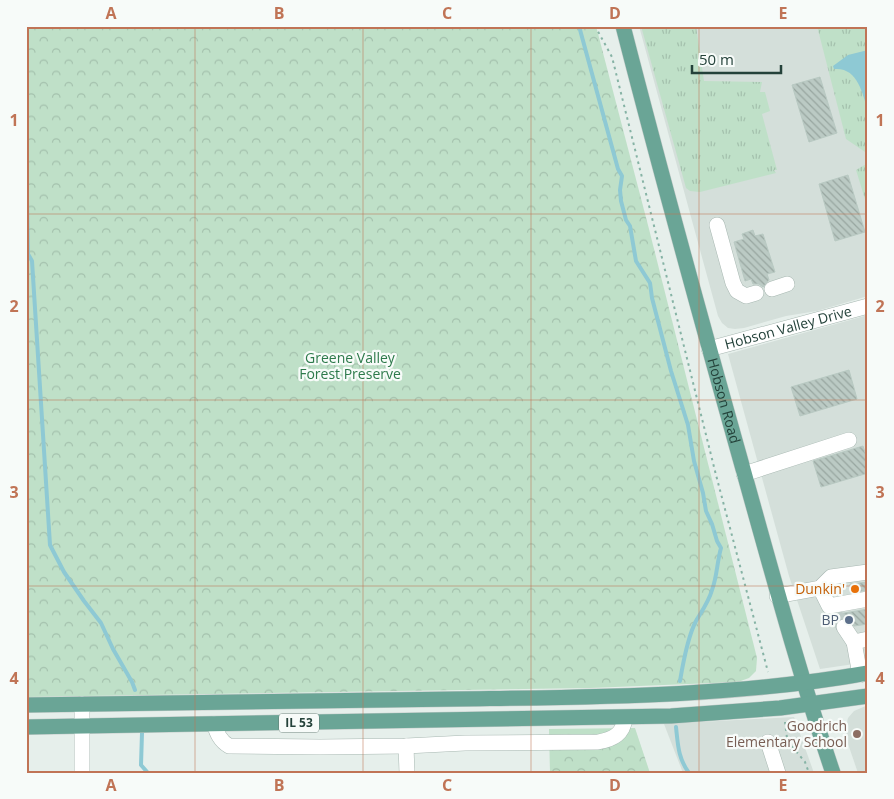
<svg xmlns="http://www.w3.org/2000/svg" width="894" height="799" font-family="'Open Sans',sans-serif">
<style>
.built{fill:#d4dfda}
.grass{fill:url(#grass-tufts)}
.forest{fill:url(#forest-crowns)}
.water{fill:#8ec9d4}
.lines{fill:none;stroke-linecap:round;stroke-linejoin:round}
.stream{stroke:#8ec9d4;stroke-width:4}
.building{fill:url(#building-back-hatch);stroke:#b8c9c2}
.minor-tunnel{stroke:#bfccc8;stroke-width:15;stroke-dasharray:15 8;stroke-linecap:butt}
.minor-casing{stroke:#a8b8b2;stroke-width:16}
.major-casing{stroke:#c2cac8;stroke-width:16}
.path{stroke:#86b3a5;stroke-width:2;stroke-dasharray:2.5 4;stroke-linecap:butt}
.minor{stroke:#fff;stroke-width:15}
.major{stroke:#6aa596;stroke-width:15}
.grid{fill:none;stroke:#c07456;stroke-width:1;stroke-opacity:0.55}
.food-dot{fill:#e8710a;stroke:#f7fbf9;stroke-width:2}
.service-dot{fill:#5c6f8a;stroke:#f7fbf9;stroke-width:2}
.education-dot{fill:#8d6e63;stroke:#f7fbf9;stroke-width:2}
.labels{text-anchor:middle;stroke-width:4.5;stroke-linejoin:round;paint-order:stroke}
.shield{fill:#f7fbf9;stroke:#637a73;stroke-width:1}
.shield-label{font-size:12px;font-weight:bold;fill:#24423a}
.street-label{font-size:14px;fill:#24423a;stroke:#f7fbf9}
.park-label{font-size:14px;fill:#2d7a4b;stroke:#f7fbf9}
.food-label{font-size:14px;fill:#c56008;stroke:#f7fbf9;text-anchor:end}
.service-label{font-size:14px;fill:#4e5e75;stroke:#f7fbf9;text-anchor:end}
.education-label{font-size:14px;fill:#785e54;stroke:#f7fbf9;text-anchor:end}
.neatline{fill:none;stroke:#c07456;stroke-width:2}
.grid-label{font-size:16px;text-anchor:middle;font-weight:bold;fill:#c07456}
</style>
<defs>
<pattern id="grass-tufts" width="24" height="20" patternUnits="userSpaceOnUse" patternTransform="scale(1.25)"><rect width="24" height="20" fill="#bfe0c8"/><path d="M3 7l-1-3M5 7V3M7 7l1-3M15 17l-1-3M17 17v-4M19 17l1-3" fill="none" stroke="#a4c1ad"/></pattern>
<pattern id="forest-crowns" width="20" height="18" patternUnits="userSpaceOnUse" patternTransform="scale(1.25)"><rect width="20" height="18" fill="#bfe0c8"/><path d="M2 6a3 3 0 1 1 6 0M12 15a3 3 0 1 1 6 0" fill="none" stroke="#a4c1ad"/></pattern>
<pattern id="building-back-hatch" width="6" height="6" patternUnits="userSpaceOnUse" patternTransform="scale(1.25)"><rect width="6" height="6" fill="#bbcac4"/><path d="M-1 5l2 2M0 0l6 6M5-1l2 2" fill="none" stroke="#98a6a0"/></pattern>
</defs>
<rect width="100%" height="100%" fill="#e6efeb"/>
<g class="built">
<path d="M639 26H868V296L817 311 786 316 744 328 735 329 728 328 722 323 718 316Z"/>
<path d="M868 315V662L820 669 789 576 728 354Z"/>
<path d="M868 705V773H858L847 741 846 727 848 718 854 711Z"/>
<path d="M794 717 814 773H683L664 724Z"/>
</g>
<g class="grass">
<path d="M641 26H696L704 81 762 82 760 92H765L770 111 762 114 777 170H774L776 173 700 192 690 191 686 188Z"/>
<path d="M817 26H868V154L846 139Z"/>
<path d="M868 163V209L856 170Z"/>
</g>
<g class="forest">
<path d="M26 26H596L649 229 757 658 756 671 749 678 738 682 590 688 26 697Z"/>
<path d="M635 728 650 773H550L549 729Z"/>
</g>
<path class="water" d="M868 50V110C862 93 858 67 834 69L833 66 848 55Z"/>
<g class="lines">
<g class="stream">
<path d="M579 26 618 169 622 176 620 190 621 201 626 220 630 226 636 261 650 283 652 298 671 371 688 425 694 461 703 493 706 511 712 524 717 541 721 548C717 562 717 577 712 590 709 601 702 611 696 621 688 636 683 663 680 681"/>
<path d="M26 145 28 254 32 261 50 545 64 572 84 601 101 623 113 649 132 682 135 690"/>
<path d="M676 727C678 745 678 758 689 773"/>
<path d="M142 733 141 765 148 773"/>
</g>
</g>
<g class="building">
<path d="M820 77 837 133 809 142 792 85Z"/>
<path d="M848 175 865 232 835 241 819 184Z"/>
<path d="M753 230 755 236 763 234 775 272 767 274 769 280 763 287 759 284H753L751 279 745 281 734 242 744 239 742 234Z"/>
<path d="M849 370 857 399 800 416 791 387Z"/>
<path d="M863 446 868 462V473L821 487 813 461Z"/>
<path d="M868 582V590L851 593 850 584Z"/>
<path d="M868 609V624L854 626 849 619 843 618 838 620 835 626 827 616Z"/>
</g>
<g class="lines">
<path class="minor-tunnel" d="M835 615 844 627"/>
<g class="minor-casing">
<g id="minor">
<path d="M717 225 733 283 737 291 746 296 756 293"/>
<path d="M772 289 787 284"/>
<path id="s1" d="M709 349 868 306"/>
<path d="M744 474 849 440"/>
<path d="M820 588 829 606 868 599"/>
<path d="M777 596 820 588 831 577 868 572"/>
<path d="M844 627 854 642"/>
<path d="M860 675 854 642 868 639"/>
<path d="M214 724C217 733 220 741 229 746L320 747 406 746 465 743 598 742C614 739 623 734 625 718"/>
<path d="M768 742 778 773"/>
<path d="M406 746 407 773"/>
<path d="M82 773V704"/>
</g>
</g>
<g class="major-casing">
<g id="major">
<path id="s2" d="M623 26C659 166 697 305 736 444 767 554 796 664 833 773"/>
<path d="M26 705C170 703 314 701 458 699 595 697 733 697 868 673"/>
<path d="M26 727 671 716 780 708 868 696"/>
</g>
</g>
<g class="path">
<path d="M595 26 612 57 716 475 768 672"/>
<path d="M785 722 787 738 790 744 805 762 809 773"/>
</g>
<use href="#minor" class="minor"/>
<use href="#major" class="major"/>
</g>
<path class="grid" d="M195 26V773M363 26V773M531 26V773M699 26V773M26 214H868M26 400H868M26 586H868"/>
<circle class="food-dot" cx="855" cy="589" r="5"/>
<circle class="service-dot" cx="849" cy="620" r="5"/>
<circle class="education-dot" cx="857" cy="734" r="5"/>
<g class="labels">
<rect class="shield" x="279" y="713.5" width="40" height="19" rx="4"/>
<g class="shield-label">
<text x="299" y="727">IL 53</text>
</g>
<g class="street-label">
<text dy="5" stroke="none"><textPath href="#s1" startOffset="82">Hobson Valley Drive</textPath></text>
<text dy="5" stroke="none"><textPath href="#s2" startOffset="388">Hobson Road</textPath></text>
</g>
<g class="park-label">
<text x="350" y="363">Greene Valley<tspan x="350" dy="16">Forest Preserve</tspan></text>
</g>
<g class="food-label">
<text x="845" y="594">Dunkin'</text>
</g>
<g class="service-label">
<text x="839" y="625">BP</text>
</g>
<g class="education-label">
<text x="847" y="731">Goodrich<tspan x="847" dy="16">Elementary School</tspan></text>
</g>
</g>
<rect width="894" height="799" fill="none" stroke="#f7fbf9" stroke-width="55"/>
<path d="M692 65v8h89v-8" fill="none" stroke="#24423a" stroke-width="2.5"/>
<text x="699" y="65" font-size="15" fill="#24423a" stroke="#f7fbf9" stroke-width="4" paint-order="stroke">50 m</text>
<rect x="28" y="28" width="838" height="744" class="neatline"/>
<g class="grid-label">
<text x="111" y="19">A</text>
<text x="279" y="19">B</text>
<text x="447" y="19">C</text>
<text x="615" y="19">D</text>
<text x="783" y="19">E</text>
<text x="14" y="126">1</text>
<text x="880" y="126">1</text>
<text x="14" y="312">2</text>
<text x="880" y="312">2</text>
<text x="14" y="498">3</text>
<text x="880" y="498">3</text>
<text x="14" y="684">4</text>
<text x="880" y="684">4</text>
<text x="111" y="791">A</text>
<text x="279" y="791">B</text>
<text x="447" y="791">C</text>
<text x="615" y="791">D</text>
<text x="783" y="791">E</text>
</g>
</svg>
